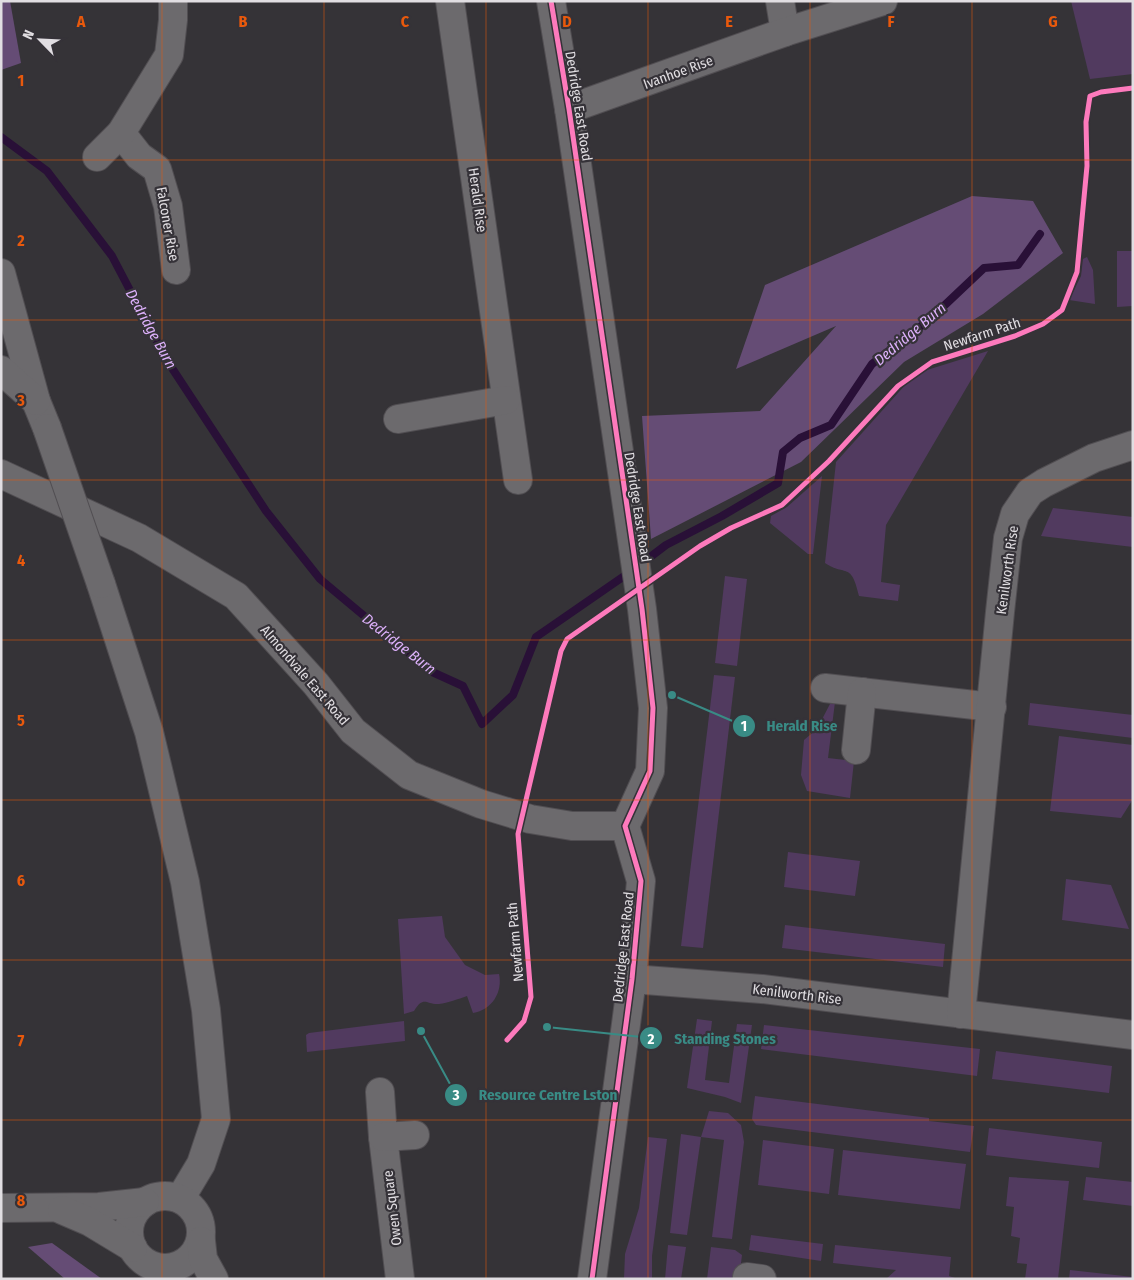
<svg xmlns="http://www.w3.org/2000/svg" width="1134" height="1280" font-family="'Fira Sans Condensed',sans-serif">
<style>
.green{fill:#513a5f}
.forest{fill:#654c75}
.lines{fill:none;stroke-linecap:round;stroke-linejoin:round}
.stream{stroke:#291037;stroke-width:8}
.minor-casing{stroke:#514e52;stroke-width:30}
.minor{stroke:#6c6a6d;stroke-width:28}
.minor-bridge-casing{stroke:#514e52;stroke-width:30;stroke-linecap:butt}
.minor-bridge{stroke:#6c6a6d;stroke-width:28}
.cycleway-casing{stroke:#353238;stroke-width:8}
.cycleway{stroke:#fd7abc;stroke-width:5}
.grid{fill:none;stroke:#e8590c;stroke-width:1;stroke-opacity:0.55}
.labels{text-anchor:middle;stroke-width:4.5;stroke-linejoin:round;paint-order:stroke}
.street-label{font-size:14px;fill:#e1dee2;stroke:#353238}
.water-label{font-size:15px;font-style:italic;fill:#ddb1fb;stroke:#353238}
.grid-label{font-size:16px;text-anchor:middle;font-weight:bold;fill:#e8590c;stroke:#353238;stroke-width:4.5;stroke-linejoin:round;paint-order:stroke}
.leader{fill:none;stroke:#398b85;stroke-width:2}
.callout-dot{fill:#398b85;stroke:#353238;stroke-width:2}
.mark-label{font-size:15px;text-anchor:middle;font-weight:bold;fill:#fff}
.callout-label{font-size:15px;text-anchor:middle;font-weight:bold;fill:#398b85;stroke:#353238;stroke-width:4.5;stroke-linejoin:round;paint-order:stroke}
</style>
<rect width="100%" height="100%" fill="#353337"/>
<g class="green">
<path d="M1071 1H1133V74L1090 79Z"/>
<path d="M1117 251H1133V306L1117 307Z"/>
<path d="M1087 257 1093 270 1095 304 1069 300 1081 276 1083 259Z"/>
<path d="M988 351 886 525 881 582 900 585 898 601 859 596C851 561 846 577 825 563L836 462 907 383 927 370Z"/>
<path d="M822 476 813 554H808L770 523 771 516 787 507Z"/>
<path d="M1053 508 1133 517V547L1041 536Z"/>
<path d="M725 576 747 579 737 666 715 663Z"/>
<path d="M714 675 735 677 703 948 681 946Z"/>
<path d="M831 702H835L828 758 854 761 850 798 807 791 801 775 804 740 817 729Z"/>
<path d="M1030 703 1133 715V738L1028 725Z"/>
<path d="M1059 736 1133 745V799L1121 818 1050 811Z"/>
<path d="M788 852 860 861 855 896 784 887Z"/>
<path d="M1066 879 1111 885 1129 929 1062 920Z"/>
<path d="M442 916 445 937 465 965 485 975 499 974C503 992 492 1010 473 1013L467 996C458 999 448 1003 439 1004 426 1005 424 995 414 1011L404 1014 398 919Z"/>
<path d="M785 925 945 944 943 967 782 948Z"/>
<path d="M697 1019 712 1021 705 1080 729 1083 737 1024 752 1025 741 1103 725 1097 687 1088Z"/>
<path d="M404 1021 405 1041 307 1052 306 1035 309 1033Z"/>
<path d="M764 1025 980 1049 977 1076 761 1049Z"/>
<path d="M996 1051 1112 1066 1109 1093 992 1079Z"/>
<path d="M755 1096 929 1118V1121L974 1126 970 1152 756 1125 752 1119Z"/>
<path d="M709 1111 728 1113 741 1125 744 1142 732 1239 712 1237 724 1140 701 1137 687 1235 670 1233 681 1134 701 1137Z"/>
<path d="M989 1128 1102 1142 1099 1168 986 1155Z"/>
<path d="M648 1137 667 1139 652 1256V1279H624L625 1254 639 1208Z"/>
<path d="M763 1140 834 1149 829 1194 758 1185Z"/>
<path d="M843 1150 966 1164 960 1209 838 1195Z"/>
<path d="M1009 1177 1069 1181 1058 1279H1025L1027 1264 1017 1263 1020 1238 1011 1236 1014 1207 1006 1206Z"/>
<path d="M1086 1177 1133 1182V1206L1083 1200Z"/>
<path d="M751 1235 823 1244 821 1261 749 1250Z"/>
<path d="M668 1245 686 1247 681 1279H665Z"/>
<path d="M835 1245 951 1257 949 1276 958 1279H886L896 1270 833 1263Z"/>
<path d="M711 1247 735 1250 742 1255 739 1279H707Z"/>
<path d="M1070 1270 1133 1277V1279H1069Z"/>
</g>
<g class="forest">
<path d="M1 1H10L21 63 1 70Z"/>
<path d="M972 196 1033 201 1063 253 983 314 904 362 801 462 651 539 642 416 760 411 836 326 736 369 765 285Z"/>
<path d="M52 1243 102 1279H65L28 1247Z"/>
</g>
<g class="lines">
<g class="stream">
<path d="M1 137 47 171 112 256 166 359 266 511 320 579 430 671 463 686 482 724 513 695 536 637 630 572"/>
<path d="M641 564 666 545 722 516 778 483 783 452 800 438 831 425 872 364 929 320 984 268 1018 265 1040 234"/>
</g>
<g class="minor-casing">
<g id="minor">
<path d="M450 1 518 480"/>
<path d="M551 1 569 109 642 609 653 708 650 771 625 826 641 881 632 979 592 1279"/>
<path d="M780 1 785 32"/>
<path d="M569 109 785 32 883 1"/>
<path d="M121 133 139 156 157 169 168 206 176 270"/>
<path d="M97 157 121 133 169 55 173 20V1"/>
<path d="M1 273 36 401 47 428"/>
<path d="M1 370 36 401"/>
<path d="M398 419 506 400"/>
<path d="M1 474 139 538 236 596 316 684 353 731 409 775 481 804 530 819 572 826H625"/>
<path d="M101 584 149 732 185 882 206 1010 216 1119 201 1164 180 1199"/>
<path d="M825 688 992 707"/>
<path d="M856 750 862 692"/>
<path d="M632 979 762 989 1133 1035"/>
<path d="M961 1014 1000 612 1008 538 1015 514 1030 492 1044 483 1094 458 1133 445"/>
<path d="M380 1092 383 1137 400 1279"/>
<path d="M383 1137 415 1135"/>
<circle cx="165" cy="1232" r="36"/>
<path d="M1 1208 99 1207 145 1202"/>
<path d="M62 1210 90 1222 133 1248"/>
<path d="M201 1241 203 1259 214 1279"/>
<path d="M747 1277 762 1279"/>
</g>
</g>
<use href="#minor" class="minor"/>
<g class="minor-bridge-casing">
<path id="minor-bridge" d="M47 428 101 584"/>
</g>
<use href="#minor-bridge" class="minor-bridge"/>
<g class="cycleway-casing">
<g id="cycleway">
<path d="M551 1 569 109 642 609 653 708 650 771 625 826 641 881 632 979 592 1279"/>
<path d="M507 1040 524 1021 531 997 518 834 561 651 567 639 700 546 731 528 782 505 829 461 898 386 932 362 1015 336 1043 324 1062 310 1077 272 1087 166 1086 122 1090 96 1101 92 1133 88"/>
</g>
</g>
<use href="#cycleway" class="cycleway"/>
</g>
<path class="grid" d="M162 1V1279M324 1V1279M486 1V1279M648 1V1279M810 1V1279M972 1V1279M1 160H1133M1 320H1133M1 480H1133M1 640H1133M1 800H1133M1 960H1133M1 1120H1133"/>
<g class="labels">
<g class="street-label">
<text transform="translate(678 72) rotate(-20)" y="5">Ivanhoe Rise</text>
<text transform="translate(579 106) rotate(81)" y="5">Dedridge East Road</text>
<text transform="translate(478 200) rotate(82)" y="5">Herald Rise</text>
<text transform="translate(168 224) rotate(80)" y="5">Falconer Rise</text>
<text transform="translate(982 334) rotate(-18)" y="5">Newfarm Path</text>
<text transform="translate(638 507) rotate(81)" y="5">Dedridge East Road</text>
<text transform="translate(1007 570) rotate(-82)" y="5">Kenilworth Rise</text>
<text transform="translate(305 675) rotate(49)" y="5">Almondvale East Road</text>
<text transform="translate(515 942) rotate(-95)" y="5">Newfarm Path</text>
<text transform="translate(623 947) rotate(-84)" y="5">Dedridge East Road</text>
<text transform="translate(797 994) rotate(7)" y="5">Kenilworth Rise</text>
<text transform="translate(392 1208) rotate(-97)" y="5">Owen Square</text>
</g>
<g class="water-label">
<text transform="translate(151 329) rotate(61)" y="5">Dedridge Burn</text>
<text transform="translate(910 334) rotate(-40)" y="5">Dedridge Burn</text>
<text transform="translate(399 644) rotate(38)" y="5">Dedridge Burn</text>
</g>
</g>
<g class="grid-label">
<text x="81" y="27">A</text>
<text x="243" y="27">B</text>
<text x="405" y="27">C</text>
<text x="567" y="27">D</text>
<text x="729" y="27">E</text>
<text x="891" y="27">F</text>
<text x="1053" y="27">G</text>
<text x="21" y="86">1</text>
<text x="21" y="246">2</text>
<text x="21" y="406">3</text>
<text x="21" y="566">4</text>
<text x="21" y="726">5</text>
<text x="21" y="886">6</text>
<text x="21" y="1046">7</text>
<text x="21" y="1206">8</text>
</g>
<path class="leader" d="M672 695L744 726M547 1027L651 1038M421 1031L456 1095"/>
<g class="callout-dot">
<circle cx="672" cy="695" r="5"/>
<circle cx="547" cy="1027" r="5"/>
<circle cx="421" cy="1031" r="5"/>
<circle cx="744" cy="726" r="12"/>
<circle cx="651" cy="1038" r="12"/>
<circle cx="456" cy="1095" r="12"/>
</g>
<g class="mark-label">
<text x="744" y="731">1</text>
<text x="651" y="1044">2</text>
<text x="456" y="1100">3</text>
</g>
<g class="callout-label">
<text x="802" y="731">Herald Rise</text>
<text x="725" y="1044">Standing Stones</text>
<text x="548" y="1100">Resource Centre Lston</text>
</g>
<rect width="1134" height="1280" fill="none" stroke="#e1dee2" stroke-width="5"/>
<g transform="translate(40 40) rotate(294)" stroke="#353238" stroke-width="4" paint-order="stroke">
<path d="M0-4L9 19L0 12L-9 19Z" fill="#e1dee2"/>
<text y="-8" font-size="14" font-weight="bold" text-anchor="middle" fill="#e1dee2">N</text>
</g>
</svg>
